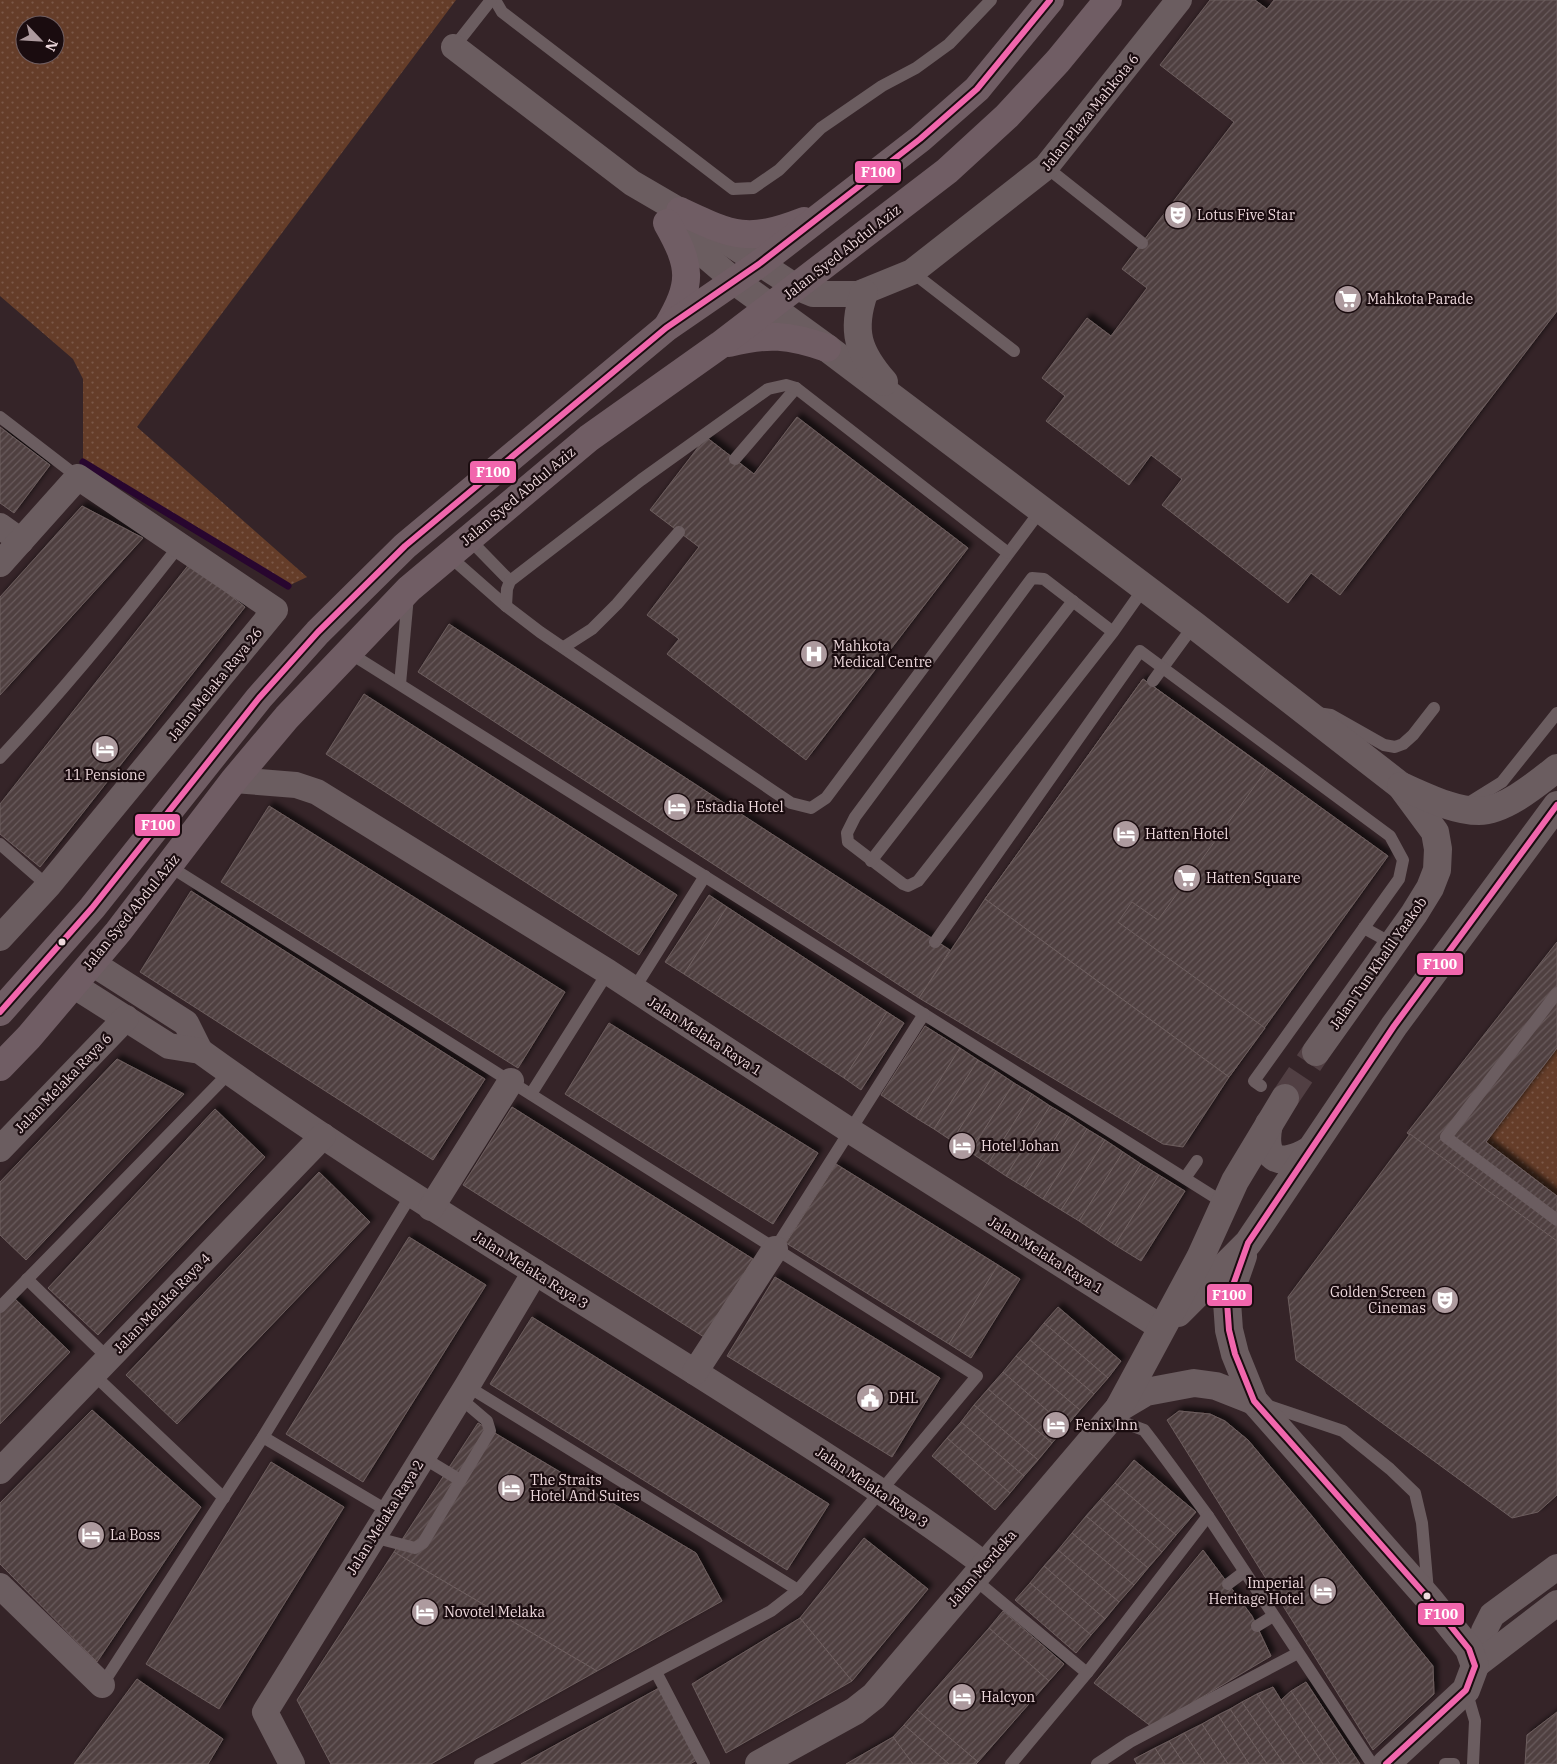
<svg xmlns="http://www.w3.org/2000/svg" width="1557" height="1764" font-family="'IBM Plex Serif',serif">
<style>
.grass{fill:url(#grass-dots);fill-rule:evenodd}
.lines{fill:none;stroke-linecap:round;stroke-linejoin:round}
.stream{stroke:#28062f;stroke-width:7}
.building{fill:url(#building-hatch);stroke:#6d5e5e;filter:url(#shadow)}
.secondary-tunnel{stroke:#513f43;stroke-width:28;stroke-dasharray:28 14;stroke-linecap:butt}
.lane{stroke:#6b5d60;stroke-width:12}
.street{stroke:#6b5d60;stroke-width:26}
.secondary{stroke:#6b5d60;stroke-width:28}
.primary{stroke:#705d64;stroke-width:28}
.bus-1-casing{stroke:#1a0c0f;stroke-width:10}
.bus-1{stroke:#f166ad;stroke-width:6}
.bus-dot{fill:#eed9dd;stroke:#1a0c0f;stroke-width:2}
.labels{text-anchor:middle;stroke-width:4.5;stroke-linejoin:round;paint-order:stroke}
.street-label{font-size:14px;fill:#eed9dd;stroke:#1a0c0f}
.poi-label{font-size:14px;fill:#eed9dd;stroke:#1a0c0f;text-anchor:start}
.line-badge{stroke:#1a0c0f;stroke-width:2}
.badge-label{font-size:14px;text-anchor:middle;font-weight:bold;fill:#fff}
</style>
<defs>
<pattern id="grass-dots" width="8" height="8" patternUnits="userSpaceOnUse" patternTransform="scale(1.25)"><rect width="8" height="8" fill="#653d29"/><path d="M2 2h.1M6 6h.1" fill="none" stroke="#7b5848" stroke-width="1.8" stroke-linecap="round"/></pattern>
<pattern id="building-hatch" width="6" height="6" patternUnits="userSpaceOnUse" patternTransform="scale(1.25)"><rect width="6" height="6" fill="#4f4041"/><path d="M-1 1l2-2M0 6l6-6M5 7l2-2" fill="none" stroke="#695b5c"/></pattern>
<filter id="shadow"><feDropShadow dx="4.5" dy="-4.5" stdDeviation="2.5" flood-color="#0009"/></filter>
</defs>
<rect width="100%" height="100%" fill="#352428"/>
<g class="grass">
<path d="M0 0H456L137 427 307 577 288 586 83 462V379L73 359 0 296ZM25 25H55V55H25Z"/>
<path d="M1557 1048V1196L1486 1142Z"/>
</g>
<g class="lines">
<path class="stream" d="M83 462 288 586"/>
</g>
<g class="building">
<path d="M1210 0H1255L1267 9 1274 0H1557V311L1340 595 1311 573 1288 603 1162 505 1182 479 1151 455 1129 485 1046 421 1065 396 1042 378 1087 318 1111 336 1147 288 1122 269 1234 122 1160 65Z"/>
<path d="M797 417 968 548 806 760 667 654 679 639 647 615 699 547 650 510 706 437 754 474Z"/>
<path d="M0 427 50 465 14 513 0 503Z"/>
<path d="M82 506 143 538 0 695V597Z"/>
<path d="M190 563 245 607 40 867 0 834V804Z"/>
<path d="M449 624 950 950 919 998 418 672Z"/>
<path d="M1143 679 1388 856 1229 1077 985 899Z"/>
<path d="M1143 679 1267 769 1158 920 1132 902 1118 922 1265 1028 1229 1077 985 899Z"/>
<path d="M364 694 677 895 639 955 326 754Z"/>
<path d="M269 806 565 992 518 1068 221 882Z"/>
<path d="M191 891 485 1079 433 1160 140 972Z"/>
<path d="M709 895 727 907 684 974 665 962Z"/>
<path d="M985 899 1229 1077 1183 1147 1163 1144 919 998Z"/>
<path d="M727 907 887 1012 844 1078 684 974Z"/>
<path d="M1557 942V1048L1486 1142 1557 1196V1242L1407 1133Z"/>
<path d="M887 1012 904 1023 861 1090 844 1078Z"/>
<path d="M609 1023 818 1153 773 1224 565 1094Z"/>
<path d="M925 1026 960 1048 916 1118 881 1095Z"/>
<path d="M960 1048 978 1060 934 1129 916 1118Z"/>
<path d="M117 1059 184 1094 26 1260 0 1235V1182Z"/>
<path d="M978 1060 996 1071 952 1141 934 1129Z"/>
<path d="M996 1071 1014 1083 970 1152 952 1141Z"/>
<path d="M1014 1083 1032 1094 988 1164 970 1152Z"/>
<path d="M1032 1094 1050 1106 1006 1176 988 1164Z"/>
<path d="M1050 1106 1069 1117 1024 1187 1006 1176Z"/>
<path d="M512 1107 753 1259 704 1337 463 1185Z"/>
<path d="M215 1109 265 1157 98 1335 48 1288Z"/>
<path d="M1069 1117 1087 1129 1043 1199 1024 1187Z"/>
<path d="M1087 1129 1105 1140 1061 1210 1043 1199Z"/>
<path d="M1410 1134 1557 1241V1495L1538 1512 1512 1518 1296 1360 1288 1297Z"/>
<path d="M1105 1140 1123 1152 1079 1221 1061 1210Z"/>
<path d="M1123 1152 1141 1164 1097 1233 1079 1221Z"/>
<path d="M836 1164 998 1265 949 1344 786 1243Z"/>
<path d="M1141 1164 1159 1175 1115 1245 1097 1233Z"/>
<path d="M319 1172 370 1222 177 1424 126 1375Z"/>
<path d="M1159 1175 1185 1191 1141 1261 1115 1245Z"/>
<path d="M409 1237 486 1285 363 1482 286 1434Z"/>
<path d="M998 1265 1020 1279 971 1358 949 1344Z"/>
<path d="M775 1277 940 1378 892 1457 727 1356Z"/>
<path d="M14 1298 70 1352 0 1424V1313Z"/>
<path d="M1058 1307 1121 1361 1108 1378 1044 1323Z"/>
<path d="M532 1317 829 1504 787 1570 490 1384Z"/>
<path d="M1044 1323 1108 1378 1094 1394 1030 1340Z"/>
<path d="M1030 1340 1094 1394 1080 1410 1016 1356Z"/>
<path d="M1016 1356 1080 1410 1066 1427 1003 1372Z"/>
<path d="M1003 1372 1066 1427 1052 1443 988 1389Z"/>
<path d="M988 1389 1052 1443 1038 1460 974 1405Z"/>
<path d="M974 1405 1038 1460 1024 1476 961 1422Z"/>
<path d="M92 1410 201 1507 97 1662 0 1564V1503Z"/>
<path d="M1179 1411 1210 1414 1225 1421 1248 1440 1312 1516 1433 1666 1434 1694 1373 1750 1167 1420Z"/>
<path d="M961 1422 1024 1476 1010 1493 947 1438Z"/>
<path d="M478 1423 696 1553 722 1601 597 1671 394 1552Z"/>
<path d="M947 1438 1010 1493 995 1510 932 1456Z"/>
<path d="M1134 1460 1196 1512 1176 1535 1115 1483Z"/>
<path d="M271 1462 344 1507 219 1709 146 1664Z"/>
<path d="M1115 1483 1176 1535 1162 1552 1101 1499Z"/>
<path d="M1101 1499 1162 1552 1148 1568 1086 1516Z"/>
<path d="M1086 1516 1148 1568 1134 1585 1072 1533Z"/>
<path d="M1072 1533 1134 1585 1119 1602 1058 1550Z"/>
<path d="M864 1538 928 1589 852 1681 800 1618Z"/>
<path d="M1058 1550 1119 1602 1105 1619 1044 1566Z"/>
<path d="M1203 1550 1252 1616 1271 1656 1152 1727 1094 1683Z"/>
<path d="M394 1552 597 1671 431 1764H331L297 1700Z"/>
<path d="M1044 1566 1105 1619 1091 1635 1030 1583Z"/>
<path d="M1030 1583 1091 1635 1076 1653 1015 1600Z"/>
<path d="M1003 1611 1064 1664 1049 1681 989 1628Z"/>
<path d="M800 1618 852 1681 726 1753 692 1684Z"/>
<path d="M989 1628 1049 1681 978 1762 917 1710Z"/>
<path d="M137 1679 223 1739 208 1764H74Z"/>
<path d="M1306 1682 1360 1764H1340L1291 1691Z"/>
<path d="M1273 1687 1281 1700 1323 1764H1304L1257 1694Z"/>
<path d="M659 1688 697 1760 690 1764H521Z"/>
<path d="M1291 1691 1340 1764H1323L1281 1700Z"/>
<path d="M1257 1694 1304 1764H1284L1242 1702Z"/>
<path d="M1242 1702 1284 1764H1267L1230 1709Z"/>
<path d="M1230 1709 1267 1764H1249L1218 1715Z"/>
<path d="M917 1710 978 1762 976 1764H949L904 1725Z"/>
<path d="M1557 1712V1764H1525L1527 1735Z"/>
<path d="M1218 1715 1249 1764H1228L1202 1724Z"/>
<path d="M1202 1724 1228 1764H1205L1184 1733Z"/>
<path d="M904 1725 949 1764H913L893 1737Z"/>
<path d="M1184 1733 1205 1764H1184L1169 1741Z"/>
<path d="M893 1737 913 1764H846Z"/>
<path d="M1169 1741 1184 1764H1165L1155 1748Z"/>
<path d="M1155 1748 1165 1764H1137L1134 1759Z"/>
</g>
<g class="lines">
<path class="secondary-tunnel" d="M1285 1098 1316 1052"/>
<g class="lane">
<path d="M495 0 502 12 733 189 753 188 779 170 821 128 882 86 916 68 949 44 991 0"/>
<path d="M454 47 491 0"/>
<path d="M1046 167 1142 243"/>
<path d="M912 272 1014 351"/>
<path d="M0 417 78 477"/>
<path d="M735 459 796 388"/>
<path d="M468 538 510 581"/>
<path d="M448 555 506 606 540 632 773 791 791 803 811 808 826 798 1041 510"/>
<path d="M506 606 507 589 510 581 641 480 768 389 786 385 796 388 1008 553"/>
<path d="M1113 632 1044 579 1032 578 855 817 847 833 848 842 903 884 908 886 918 881 1113 632 1144 588"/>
<path d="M564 647 592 629 617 604 679 532"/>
<path d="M348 652 1224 1203"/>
<path d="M1153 681 1194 625"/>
<path d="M400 684 408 596"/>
<path d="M1317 713 1331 715 1384 745 1395 747 1403 744 1413 735 1434 708"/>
<path d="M0 758C64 690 122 619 179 546"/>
<path d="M1465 805 1502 782 1557 713"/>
<path d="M0 844 48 886"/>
<path d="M871 861 1073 601"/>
<path d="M169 866 977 1376 798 1590 771 1611 480 1764"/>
<path d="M1364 928 1393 944"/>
<path d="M935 942 1140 651 1390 836 1403 860 1399 879 1254 1081 1261 1086"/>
<path d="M634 989 705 876"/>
<path d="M1557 993 1446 1137 1557 1220"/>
<path d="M531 1094 608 972"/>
<path d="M1185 1178 1197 1161"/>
<path d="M775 1249 924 1014"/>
<path d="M27 1279 108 1358"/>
<path d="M0 1307 230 1072"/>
<path d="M93 1374 224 1498"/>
<path d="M467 1386 798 1590"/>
<path d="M1266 1405 1343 1431 1390 1469 1415 1493 1422 1523 1428 1591"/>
<path d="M1111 1418 1144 1430 1154 1443 1208 1516 1372 1764"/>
<path d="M263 1437 388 1511"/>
<path d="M422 1457 460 1480"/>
<path d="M373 1537 415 1548 423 1543 490 1431 487 1421 460 1398"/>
<path d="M973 1578 1087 1673"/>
<path d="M1228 1584 1244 1572"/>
<path d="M1257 1626 1273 1616"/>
<path d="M656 1672 704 1764"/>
<path d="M102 1685 263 1437 411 1195"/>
<path d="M1466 1690 1475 1721 1473 1764"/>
<path d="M1011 1764 1087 1673 1208 1516"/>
<path d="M1097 1764 1130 1742 1298 1653"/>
<path d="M1445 1764H1454"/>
</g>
<g class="street">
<path d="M454 47 632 183 680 211 796 287 813 294H858L912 272 1046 167 1179 0"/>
<path d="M667 223 736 282"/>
<path d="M0 526 21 541"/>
<path d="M0 564 78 477 275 610 48 886 0 938"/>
<path d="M234 780 296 785 317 792 608 972 849 1130 1162 1328"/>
<path d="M92 963 186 1023 200 1051"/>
<path d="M73 985 169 1046 200 1051C377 1179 566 1289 750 1407 829 1458 910 1508 985 1565"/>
<path d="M0 1149 126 1018"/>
<path d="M431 1208 511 1081"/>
<path d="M695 1372 775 1249"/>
<path d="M0 1471 323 1136"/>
<path d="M0 1586 102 1685"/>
<path d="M1475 1666 1484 1631 1492 1615 1557 1567"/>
<path d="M1475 1666 1557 1603"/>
<path d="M292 1764 265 1712 467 1386 535 1272"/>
</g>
<g class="secondary">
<path d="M736 282 827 348 1194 625 1401 786 1435 832 1438 849 1437 870 1430 888 1414 914 1316 1052"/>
<path d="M864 293C851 331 858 352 884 382"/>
<path d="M1401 786C1425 796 1453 811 1479 811 1505 811 1538 783 1557 768"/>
<path d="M1269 1124C1261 1161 1280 1168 1310 1150"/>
<path d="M1243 1256 1227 1302 1229 1330 1235 1354 1254 1401 1429 1599 1469 1649 1475 1666 1466 1690 1386 1764"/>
<path d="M1178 1313 1248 1243 1394 1026 1557 805"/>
<path d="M1119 1408 1146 1392 1194 1383 1216 1386 1254 1401"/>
<path d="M759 1764 855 1711 874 1696 1119 1408 1200 1258 1235 1181 1285 1098"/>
</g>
<g class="primary">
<path d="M680 211C733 236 747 243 804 221"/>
<path d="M667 327C693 283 692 267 667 223"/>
<path d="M729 343C768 333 789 335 827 348"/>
<path d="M0 1012 92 908 259 698 318 632 405 546 666 328 759 264 920 139 977 89 1050 0"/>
<path d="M0 1067 29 1037 118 932 234 780 287 717 409 589 589 438 720 345 947 171 1007 116 1058 61 1108 0"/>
</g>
<g class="bus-1-casing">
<g id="bus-1">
<path d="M0 1012 92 908 259 698 318 632 405 546 666 328 759 264 920 139 977 89 1050 0"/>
<path d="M1386 1764 1466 1690 1475 1666 1469 1649 1429 1599 1254 1401 1235 1354 1229 1330 1227 1302 1248 1243 1394 1026 1557 805"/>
</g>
</g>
<use href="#bus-1" class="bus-1"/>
</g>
<defs>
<g id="theatre-disc" transform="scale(1.4375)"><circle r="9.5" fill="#ad9a9e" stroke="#1a0c0f"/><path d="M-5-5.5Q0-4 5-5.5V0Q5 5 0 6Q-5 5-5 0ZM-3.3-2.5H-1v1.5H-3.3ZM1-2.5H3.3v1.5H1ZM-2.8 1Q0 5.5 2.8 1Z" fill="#fff"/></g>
<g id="supermarket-disc" transform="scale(1.4375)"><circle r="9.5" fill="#ad9a9e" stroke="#1a0c0f"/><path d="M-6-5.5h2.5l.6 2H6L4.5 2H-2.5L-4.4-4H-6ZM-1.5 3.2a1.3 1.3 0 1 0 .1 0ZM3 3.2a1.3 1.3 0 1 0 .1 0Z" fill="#fff"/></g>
<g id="hospital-disc" transform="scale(1.4375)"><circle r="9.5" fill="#ad9a9e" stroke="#1a0c0f"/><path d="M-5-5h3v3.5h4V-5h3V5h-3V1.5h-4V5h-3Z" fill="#fff"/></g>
<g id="hotel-disc" transform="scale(1.4375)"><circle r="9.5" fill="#ad9a9e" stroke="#1a0c0f"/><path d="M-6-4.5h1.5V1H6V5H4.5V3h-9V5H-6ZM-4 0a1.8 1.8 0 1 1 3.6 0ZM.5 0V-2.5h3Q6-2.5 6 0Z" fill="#fff"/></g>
<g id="civic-disc" transform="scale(1.4375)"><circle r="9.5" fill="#ad9a9e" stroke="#1a0c0f"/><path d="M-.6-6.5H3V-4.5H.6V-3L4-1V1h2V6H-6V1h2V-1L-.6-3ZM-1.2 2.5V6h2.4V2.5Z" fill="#fff"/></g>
</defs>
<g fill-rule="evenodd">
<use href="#theatre-disc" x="1178" y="215"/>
<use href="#supermarket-disc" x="1348" y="299"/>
<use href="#hospital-disc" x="814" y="654"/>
<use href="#hotel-disc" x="105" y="749"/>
<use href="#hotel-disc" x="677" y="807"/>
<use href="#hotel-disc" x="1126" y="834"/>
<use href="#supermarket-disc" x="1187" y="878"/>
<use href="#hotel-disc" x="962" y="1146"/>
<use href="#theatre-disc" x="1445" y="1300"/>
<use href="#civic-disc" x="870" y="1398"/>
<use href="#hotel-disc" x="1056" y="1425"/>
<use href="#hotel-disc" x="511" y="1488"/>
<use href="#hotel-disc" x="91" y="1535"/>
<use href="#hotel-disc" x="1323" y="1591"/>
<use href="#hotel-disc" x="425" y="1612"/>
<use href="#hotel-disc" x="962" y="1697"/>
</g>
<g class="bus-dot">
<circle cx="62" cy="942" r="4.5"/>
<circle cx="1427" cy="1596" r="4.5"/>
</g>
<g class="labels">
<g class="street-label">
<text transform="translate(1090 112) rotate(-51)" y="5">Jalan Plaza Mahkota 6</text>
<text transform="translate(842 252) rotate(-38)" y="5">Jalan Syed Abdul Aziz</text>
<text transform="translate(518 496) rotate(-40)" y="5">Jalan Syed Abdul Aziz</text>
<text transform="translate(215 684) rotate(-51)" y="5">Jalan Melaka Raya 26</text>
<text transform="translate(131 912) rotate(-51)" y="5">Jalan Syed Abdul Aziz</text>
<text transform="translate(1378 963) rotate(-55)" y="5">Jalan Tun Khalil Yaakob</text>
<text transform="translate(705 1036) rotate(33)" y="5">Jalan Melaka Raya 1</text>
<text transform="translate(63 1083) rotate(-46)" y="5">Jalan Melaka Raya 6</text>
<text transform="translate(1046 1255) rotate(32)" y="5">Jalan Melaka Raya 1</text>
<text transform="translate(531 1270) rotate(32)" y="5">Jalan Melaka Raya 3</text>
<text transform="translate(162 1303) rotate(-46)" y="5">Jalan Melaka Raya 4</text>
<text transform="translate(872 1487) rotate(34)" y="5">Jalan Melaka Raya 3</text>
<text transform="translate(385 1517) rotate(-58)" y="5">Jalan Melaka Raya 2</text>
<text transform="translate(982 1568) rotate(-49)" y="5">Jalan Merdeka</text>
</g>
<g class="poi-label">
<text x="1197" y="220">Lotus Five Star</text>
<text x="1367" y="304">Mahkota Parade</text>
<text x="833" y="651">Mahkota<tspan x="833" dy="16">Medical Centre</tspan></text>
<text x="105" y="780" text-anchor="middle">11 Pensione</text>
<text x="696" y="812">Estadia Hotel</text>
<text x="1145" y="839">Hatten Hotel</text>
<text x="1206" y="883">Hatten Square</text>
<text x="981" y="1151">Hotel Johan</text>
<text x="1426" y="1297" text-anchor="end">Golden Screen<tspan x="1426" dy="16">Cinemas</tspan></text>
<text x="889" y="1403">DHL</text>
<text x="1075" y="1430">Fenix Inn</text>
<text x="530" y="1485">The Straits<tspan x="530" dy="16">Hotel And Suites</tspan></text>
<text x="110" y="1540">La Boss</text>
<text x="1304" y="1588" text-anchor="end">Imperial<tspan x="1304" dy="16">Heritage Hotel</tspan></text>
<text x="444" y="1617">Novotel Melaka</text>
<text x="981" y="1702">Halcyon</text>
</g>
</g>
<g class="line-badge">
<rect x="854" y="160" width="48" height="24" rx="5" fill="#f166ad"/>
<rect x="469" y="460" width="48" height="24" rx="5" fill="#f166ad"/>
<rect x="134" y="813" width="47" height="24" rx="5" fill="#f166ad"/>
<rect x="1416" y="952" width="48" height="24" rx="5" fill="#f166ad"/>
<rect x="1206" y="1283" width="47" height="24" rx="5" fill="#f166ad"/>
<rect x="1417" y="1602" width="48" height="24" rx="5" fill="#f166ad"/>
</g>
<g class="badge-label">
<text x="878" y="177">F100</text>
<text x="493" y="477">F100</text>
<text x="158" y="830">F100</text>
<text x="1440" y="969">F100</text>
<text x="1229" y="1300">F100</text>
<text x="1441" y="1619">F100</text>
</g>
<g transform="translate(40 40) rotate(115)"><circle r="24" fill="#1a0c0f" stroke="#6f5e61"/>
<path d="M0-4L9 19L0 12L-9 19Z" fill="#ad9a9e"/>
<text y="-8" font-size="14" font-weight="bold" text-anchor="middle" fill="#eed9dd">N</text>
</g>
</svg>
